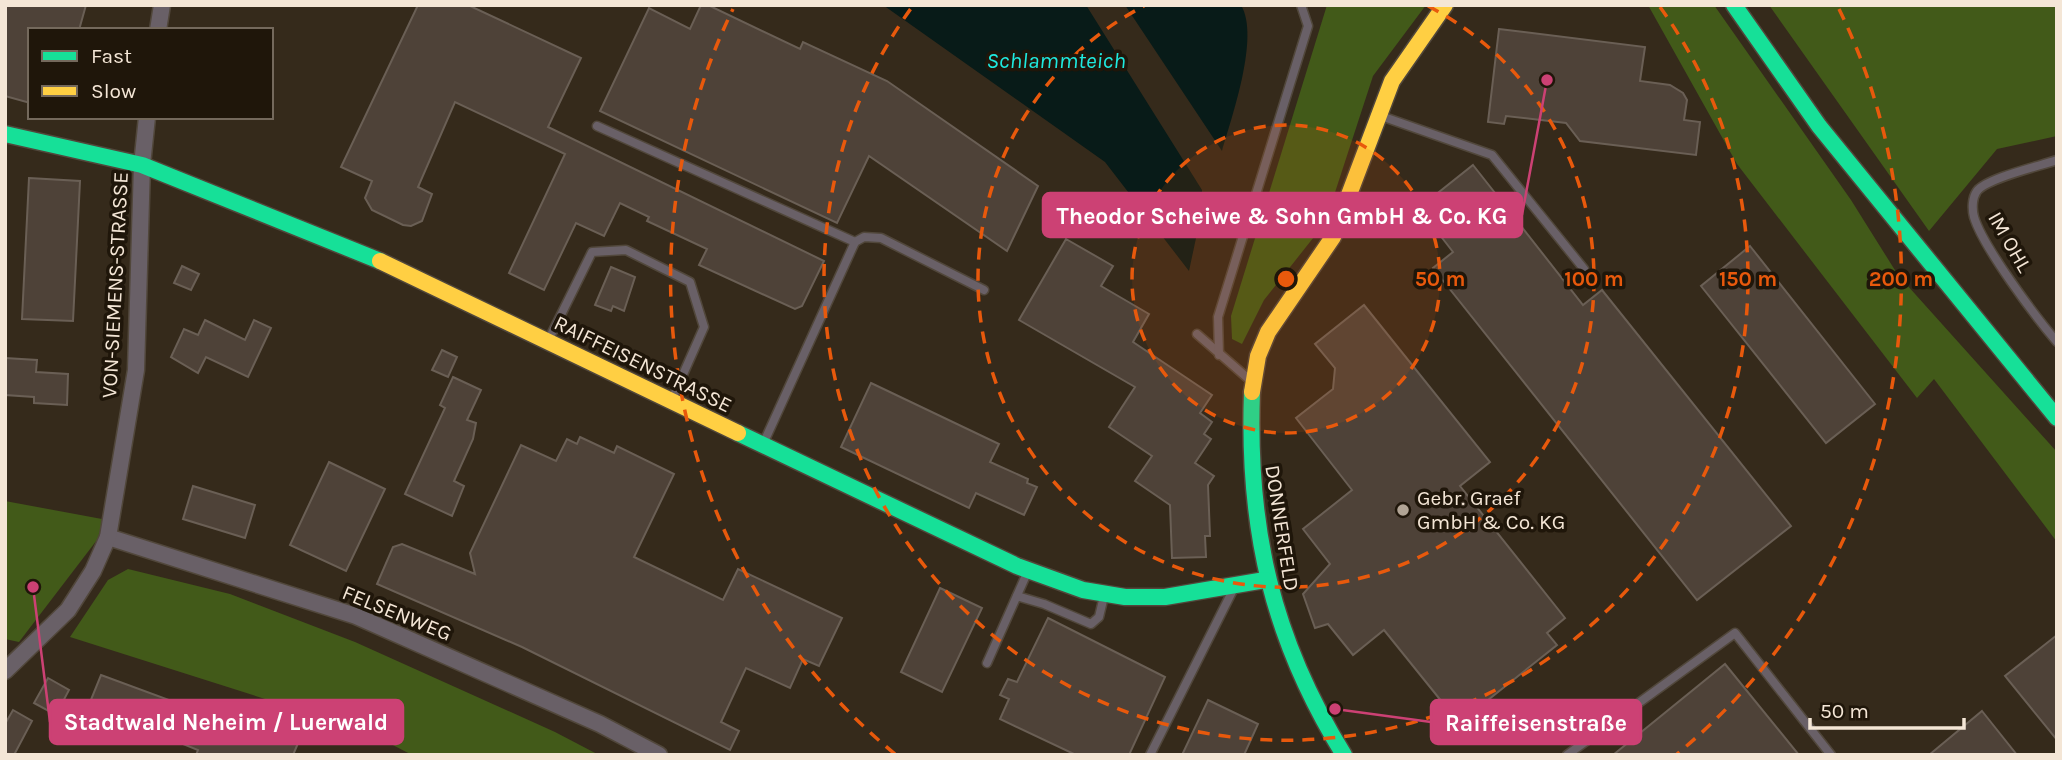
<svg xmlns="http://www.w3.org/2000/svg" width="2062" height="760" font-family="Karla,sans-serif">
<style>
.green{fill:#425a19}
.water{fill:#081b18}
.building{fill:#4e4238;stroke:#6a5f55;stroke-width:2}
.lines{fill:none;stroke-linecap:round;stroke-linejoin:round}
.lane-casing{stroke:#51473b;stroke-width:11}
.street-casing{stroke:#51473b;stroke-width:19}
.fast-casing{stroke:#51473b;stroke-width:19}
.slow-casing{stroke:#51473b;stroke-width:19}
.lane{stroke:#696067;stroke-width:8}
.street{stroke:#696067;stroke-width:16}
.fast{stroke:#16e098;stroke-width:16}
.slow{stroke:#ffcf43;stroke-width:16}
.ring{fill:none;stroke:#e8590c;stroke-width:3.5;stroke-dasharray:12 9}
.poi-dot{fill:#b1a495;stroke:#1f160a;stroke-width:2.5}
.labels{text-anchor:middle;stroke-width:7;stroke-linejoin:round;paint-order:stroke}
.street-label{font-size:21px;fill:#f4e6d6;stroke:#1f160a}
.poi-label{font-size:21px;fill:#f4e6d6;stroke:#1f160a;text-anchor:start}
.water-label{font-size:23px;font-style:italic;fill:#1ee9df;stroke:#1f160a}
.centre{fill:#e8590c;stroke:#1f160a;stroke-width:3.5}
.ring-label{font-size:21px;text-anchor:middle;font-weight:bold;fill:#e8590c;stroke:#1f160a;stroke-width:7;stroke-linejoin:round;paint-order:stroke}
.leader{fill:none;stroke:#cc4174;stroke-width:2.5}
.callout-dot{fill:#cc4174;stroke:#1f160a;stroke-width:2.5}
.callout{fill:#cc4174;stroke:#cc4174;stroke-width:2.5}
.callout-label{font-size:23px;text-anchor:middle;font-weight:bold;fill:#fff}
</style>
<rect width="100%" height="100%" fill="#352a1b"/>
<g class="green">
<path d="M1327 5H1426L1373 76 1325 223 1264 300 1242 344 1232 339 1231 316Z"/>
<path d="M1648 5H1714L1851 200 1898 275 2057 452V542L1934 379 1917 398 1737 164Z"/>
<path d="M1769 5H2057V136L1997 149 1929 231Z"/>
<path d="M5 501 102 519 100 536 19 642 5 639Z"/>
<path d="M128 569 230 594 355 642 555 732 599 755H412L366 731 70 637 108 580Z"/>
</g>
<g class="water">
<path d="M883 5H1086L1202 190V210L1189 271 1105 162Z"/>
<path d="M1125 5H1241C1260 37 1232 116 1222 151Z"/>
</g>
<g class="building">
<path d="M5 5H86L79 30H30V103L5 96Z"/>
<path d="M418 5H468L581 58 548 127 824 261 802 306 795 309 699 265 707 249 647 221 649 217 620 203 604 236 576 223 544 290 509 273 565 154 455 102 418 187 432 194 422 221 411 226 403 225 372 210 365 198 372 181 341 167Z"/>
<path d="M701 5H708L800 49 803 42 887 81 1038 186 1007 251 869 156 837 223 600 111 649 8 690 29Z"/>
<path d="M1499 29 1645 47 1640 81 1670 85 1683 93 1687 100 1684 120 1700 122 1696 155 1580 141 1566 123 1506 116 1504 124 1488 122Z"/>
<path d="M1473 165 1583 305 1602 290 1791 526 1697 600 1433 268 1453 252 1419 208Z"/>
<path d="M29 178 80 181 73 321 22 319Z"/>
<path d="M1066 239 1113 266 1101 286 1149 314 1133 342 1212 395 1200 413 1212 422 1204 434 1211 439 1195 463 1214 476 1208 485 1210 536H1205L1206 557 1172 558 1170 505 1135 481 1152 456 1109 427 1135 387 1019 320Z"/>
<path d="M1750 246 1875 404 1826 443 1701 286Z"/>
<path d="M182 266 199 274 191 290 174 283Z"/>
<path d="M611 267 635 277 624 311 613 306 611 311 595 305Z"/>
<path d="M1364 305 1490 462 1460 486 1565 618 1547 633 1557 645 1459 723 1384 630 1353 655 1328 624 1315 628 1303 594 1330 564 1303 529 1352 490 1296 418 1333 389 1335 368 1315 344Z"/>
<path d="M205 320 245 340 254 320 271 328 248 377 206 357 198 373 171 357 184 329 198 335Z"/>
<path d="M442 350 457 357 448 377 432 370Z"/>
<path d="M5 358 37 360 36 372 68 374 67 405 34 403V397L5 395Z"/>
<path d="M453 377 481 390 467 420 476 423 473 439 454 481 464 486 452 516 405 494 445 408 440 405Z"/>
<path d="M871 383 999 444 990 462 1028 479 1027 483 1037 487 1024 515 976 493 969 508 841 447Z"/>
<path d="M580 437 614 453 617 446 674 474 634 557 723 600 738 569 842 618 819 666 803 659 790 688 746 668 721 722 739 731 730 750 522 647 377 584 393 547 402 544 475 574 470 553 521 445 556 461 567 439 577 444Z"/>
<path d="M329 462 385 489 346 571 290 545Z"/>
<path d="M193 486 255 505 245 538 183 519Z"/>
<path d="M940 588 982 608 942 692 901 672Z"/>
<path d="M1048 618 1165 677 1129 755H1076L1000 719 1009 699 1000 695 1008 679 1017 682Z"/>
<path d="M2057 635V740L2005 676Z"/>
<path d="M1725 664 1799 755H1613Z"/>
<path d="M101 675 188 707 184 716 251 743 259 724 299 741 293 755H196L198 750 104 712 102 718 86 712Z"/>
<path d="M48 678 69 690 56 715 34 703Z"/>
<path d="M1208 700 1258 724 1244 755H1182Z"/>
<path d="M13 710 32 721 14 755H5V724Z"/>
<path d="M1982 711 2017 755H1929Z"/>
</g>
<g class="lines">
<g class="lane-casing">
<g id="lane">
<path d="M1381 116 1492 155 1584 269"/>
<path d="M597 126 855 242"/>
<path d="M2057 160C2040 166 1987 178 1977 191 1972 198 1972 209 1974 217 1983 247 2035 316 2057 342"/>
<path d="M1197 334 1251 381"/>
<path d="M549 339 592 252 626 250 690 282 704 327 673 397"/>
<path d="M1219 355 1218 317 1308 26 1301 5"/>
<path d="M764 442 855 242 864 237 881 238 984 290"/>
<path d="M1017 596 1044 604 1091 624 1099 617 1104 596"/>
<path d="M987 663 1027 573"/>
<path d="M1150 755 1232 592"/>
<path d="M1567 755 1735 633 1831 755"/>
</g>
</g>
<g class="street-casing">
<g id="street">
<path d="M158 30 162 5"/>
<path d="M108 537 356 616 600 724 659 755"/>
<path d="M5 671 68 610 93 571 108 537 136 370 142 165 147 117"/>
</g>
</g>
<g class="fast-casing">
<g id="fast">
<path d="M1734 5 1819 126 2057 418"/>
<path d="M5 134 142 165 380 261"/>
<path d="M1252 392C1247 528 1272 639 1344 755"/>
<path d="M738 433 1017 566 1083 590 1125 597H1165L1265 580"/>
</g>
</g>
<g class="slow-casing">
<g id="slow">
<path d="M380 261 738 433"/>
<path d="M1252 392 1258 356 1268 332 1333 237 1392 81 1445 5"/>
</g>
</g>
<use href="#lane" class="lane"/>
<use href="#street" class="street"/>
<use href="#fast" class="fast"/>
<use href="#slow" class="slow"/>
</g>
<circle cx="1286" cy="279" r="154" fill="#e8590c" fill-opacity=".12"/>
<g class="ring">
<circle cx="1286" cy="279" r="154"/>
<path d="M1428 6A308 308 0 1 1 1144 6"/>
<path d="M1660 7A462 462 0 1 1 912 7"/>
<path d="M895 754A615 615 0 0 1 733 9M1839 9A615 615 0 0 1 1677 754"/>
</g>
<circle class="poi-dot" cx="1403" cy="510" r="7"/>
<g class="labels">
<g class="street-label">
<text transform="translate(2010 242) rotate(60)" y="7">IM OHL</text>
<text transform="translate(115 285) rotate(-87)" y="7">VON-SIEMENS-STRASSE</text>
<text transform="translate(643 364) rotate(26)" y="7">RAIFFEISENSTRASSE</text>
<text transform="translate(1282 528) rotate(81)" y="7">DONNERFELD</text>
<text transform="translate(397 613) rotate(22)" y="7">FELSENWEG</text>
</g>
<g class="poi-label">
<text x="1417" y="505">Gebr. Graef<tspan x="1417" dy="24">GmbH &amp; Co. KG</tspan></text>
</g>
<g class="water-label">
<text x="1056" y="68">Schlammteich</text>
</g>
</g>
<circle cx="1286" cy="279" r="10" class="centre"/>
<g class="ring-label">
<text x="1440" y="286">50 m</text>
<text x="1594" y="286">100 m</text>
<text x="1748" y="286">150 m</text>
<text x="1901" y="286">200 m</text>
</g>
<path class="leader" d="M1547 80L1522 215M33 587L50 722M1335 709L1431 722"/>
<g class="callout-dot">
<circle cx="1547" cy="80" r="7"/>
<circle cx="33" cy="587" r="7"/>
<circle cx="1335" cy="709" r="7"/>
</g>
<g class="callout">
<rect x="1043" y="193" width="479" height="44" rx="7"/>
<rect x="50" y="700" width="353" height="44" rx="7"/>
<rect x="1431" y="700" width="210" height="44" rx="7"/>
</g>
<g class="callout-label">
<text x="1282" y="224">Theodor Scheiwe &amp; Sohn GmbH &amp; Co. KG</text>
<text x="226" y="730">Stadtwald Neheim / Luerwald</text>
<text x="1536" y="731">Raiffeisenstraße</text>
</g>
<rect width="2062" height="760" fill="none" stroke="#f4e6d6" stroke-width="14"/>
<rect x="28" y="28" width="245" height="91" fill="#1f160a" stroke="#74695c" stroke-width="2"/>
<rect x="42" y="51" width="35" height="10" fill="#16e098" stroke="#74695c" stroke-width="2"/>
<text x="91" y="63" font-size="21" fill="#f4e6d6">Fast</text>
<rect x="42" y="86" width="35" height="10" fill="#ffcf43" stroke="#74695c" stroke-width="2"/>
<text x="91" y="98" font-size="21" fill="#f4e6d6">Slow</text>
<path d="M1810 718v10h154v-10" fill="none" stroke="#f4e6d6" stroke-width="3.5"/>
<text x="1820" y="718" font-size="21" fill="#f4e6d6" stroke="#1f160a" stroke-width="5" paint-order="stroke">50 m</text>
</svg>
